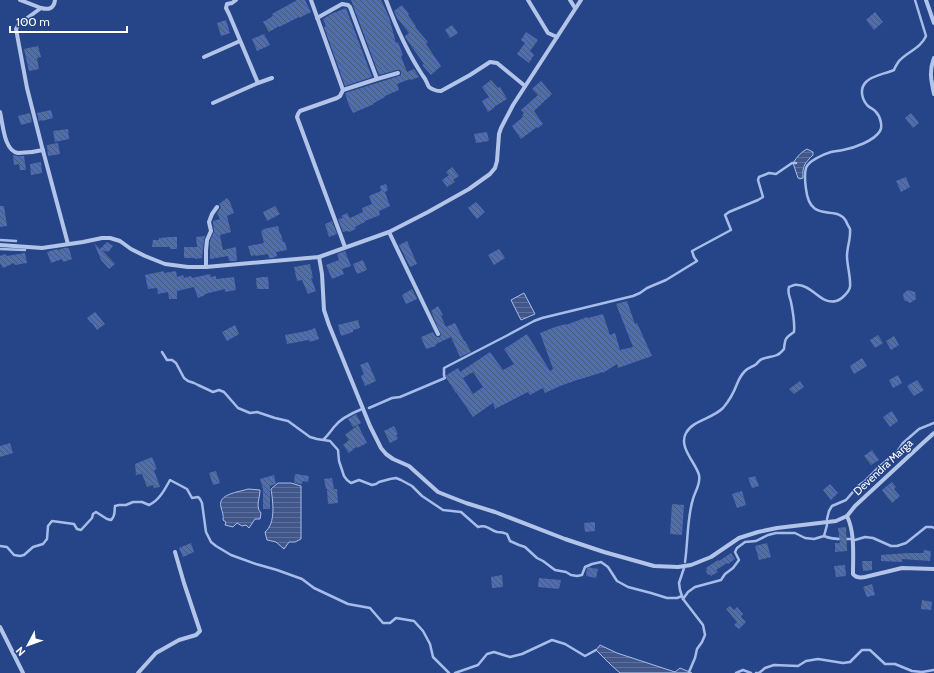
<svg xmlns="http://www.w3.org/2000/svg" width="934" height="673" font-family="Cabin,sans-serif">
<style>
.water{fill:url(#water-rules);stroke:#a7bde9}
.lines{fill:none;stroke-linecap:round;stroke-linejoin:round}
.stream{stroke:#a7bde9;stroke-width:2.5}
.building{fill:url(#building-back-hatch);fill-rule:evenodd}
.street{stroke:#b3c4e9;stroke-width:4}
.labels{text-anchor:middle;stroke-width:3;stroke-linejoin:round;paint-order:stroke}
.street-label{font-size:11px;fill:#fff;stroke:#264488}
</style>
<defs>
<pattern id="water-rules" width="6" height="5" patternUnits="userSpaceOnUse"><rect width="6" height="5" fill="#425789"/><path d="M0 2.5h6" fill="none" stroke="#5e709b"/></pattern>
<pattern id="building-back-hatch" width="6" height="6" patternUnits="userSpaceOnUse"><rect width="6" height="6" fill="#4f6db0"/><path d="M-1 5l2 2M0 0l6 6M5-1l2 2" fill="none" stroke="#4d5974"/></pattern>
</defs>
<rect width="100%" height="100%" fill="#264488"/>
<g class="water">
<path d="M807 149 813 152V155C805 163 802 166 803 178L800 179 798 178 793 163C797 157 801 152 807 149Z"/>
<path d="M524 293 535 314 521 320 511 300Z"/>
<path d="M278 483H291L301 486V539L295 542H289L284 549 276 542 267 540 265 532C276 523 273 502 271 489Z"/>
<path d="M248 489 260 490C260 498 255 507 261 513L260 519H255L249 528 246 525 242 526 237 523 233 527 225 525 226 522 223 520C224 515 222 512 221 507 217 494 239 492 248 489Z"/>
<path d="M600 645 617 653 675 672 680 668 692 673H620L611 665 596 650Z"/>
</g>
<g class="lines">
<g class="stream">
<path d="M0 240 16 241"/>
<path d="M0 249 25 250"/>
<path d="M162 352 167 360H172L176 363 184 378 188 381 194 383 198 385 213 392 219 390 224 392 238 408 250 413 257 412 275 418 288 421 310 437 317 439 330 441 338 450 339 461 344 476 347 480 351 483 359 480 372 485 376 484 379 482 390 479 396 478 401 480 412 486 422 496 443 510 461 512 478 527C486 524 490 530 497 532 500 532 503 532 507 534L510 541 519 545 525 547 537 558 543 561 555 570 566 572 571 575 577 576 582 575 585 567 592 564 601 562 608 567 617 581 628 587 651 593 667 598H677L682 596"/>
<path d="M369 408 392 398 400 397 445 378 444 375V368L508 335 534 321 542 318 633 296 640 293 647 288 666 280 697 261 694 257 692 251 731 230 725 215 729 212 758 200 763 197 758 180 759 177 769 173 776 174 792 163H796"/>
<path d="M324 439C328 435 331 431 334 427 340 419 352 413 362 409"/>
<path d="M827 519 829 511 832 506 846 500 858 486 865 481 880 466 897 452 903 443 919 429 934 423"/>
<path d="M824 536 827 525"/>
<path d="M855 540 865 537 873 538 891 546H897L906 543 926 527H932L934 528"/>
<path d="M0 546 7 547 14 555 20 556 24 555 33 547 43 544 47 539 48 526 52 521 74 524 77 529 81 530 92 518 93 514 96 512 107 519 111 520C116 515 114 512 115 506L119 505H126L133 502H142L149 505C159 501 165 489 170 480L187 489 192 498 198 497 200 499 202 503 206 532 211 542 216 546 231 555 256 564 277 570 302 579 314 588 348 604 370 608 383 623H390L396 618 414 621 423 631 430 644 433 657 449 673"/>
<path d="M685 562C688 542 687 518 693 499 695 491 701 484 699 475 696 463 678 447 686 433 693 420 712 419 723 408 729 401 734 392 737 384 739 379 741 375 745 371 748 368 752 367 755 365 758 363 759 360 762 359 767 357 773 357 777 355 780 354 782 351 784 349 785 339 785 338 794 332 795 322 793 312 791 302 790 297 787 293 789 287 792 286 795 284 798 285 812 285 821 305 836 301 841 300 849 292 850 287 851 277 847 266 847 256 847 247 851 238 850 229 849 227 847 224 846 221 837 204 810 225 806 189 805 182 804 175 806 168 808 161 824 154 831 152 835 151 839 151 843 150 854 148 874 141 880 131 883 126 880 116 876 112 874 109 870 108 868 106 862 100 859 89 866 82 873 75 885 74 894 70 895 67 897 64 899 61 907 52 921 48 926 36L915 0"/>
<path d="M684 568 679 583 680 590 683 599 703 625 705 635 702 642 697 649 695 658 689 672"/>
<path d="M683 599 688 592 695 587 721 580 725 574 733 568 739 560 735 552 737 548 745 542 756 541 768 535 776 533H795L805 538 814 539 824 536C833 540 841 539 850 539"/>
<path d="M455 673 478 665 487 654 494 652 510 657 522 654 552 640 565 644 585 656 596 650"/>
<path d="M736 673 743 670 751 673"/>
<path d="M756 673H759L765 668 774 665 798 666 806 661 818 659 843 663 850 662 862 650H870L885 664H895L912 671 922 672 934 670"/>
</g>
</g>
<g class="building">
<path d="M297 0H305L311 12 299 18V17L279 27V26L269 32 263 22 273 16 272 14Z"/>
<path d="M351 0H381L389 17 396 43 398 42 403 55 401 56 407 72 414 69 419 77 411 80 410 79 397 84 399 90 385 96V97L374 103V104L353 113 348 103 345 93 399 76 401 75V72L400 70H397L379 75Z"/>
<path d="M402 5 409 14 408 15 416 26 415 27 428 42 426 44 441 66 431 75 422 65 424 64 405 37V36L409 33 397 18 394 11Z"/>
<path d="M346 8 372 77 345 86 324 27 326 26 323 19 331 14Z"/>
<path d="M875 12 883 22 874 30 866 20Z"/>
<path d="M226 20 230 33 221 36 217 23Z"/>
<path d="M452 25 458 33 450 38 445 30Z"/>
<path d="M526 32 538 40 530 51 534 55 529 63 517 54 525 43 521 40Z"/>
<path d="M264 34 270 45 257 51 252 39Z"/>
<path d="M38 46 41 57 37 58 39 69 29 71 24 49Z"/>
<path d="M491 80 498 88 500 87 507 99 494 107V108L488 112 482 101 489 97 482 87Z"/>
<path d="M541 81 552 94 534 111 543 124 538 128 537 127 521 139 512 126 523 117 522 115 524 113 521 110 538 95 532 89Z"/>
<path d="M51 110 53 118 42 121 41 120 39 121 37 113Z"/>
<path d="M30 113 32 122 21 125 18 116Z"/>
<path d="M911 113 919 123 913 128 905 118Z"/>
<path d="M68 129 69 139 55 142 53 131Z"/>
<path d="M487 132 489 141 476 143 474 134Z"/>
<path d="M58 143 60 154 48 156 47 145Z"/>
<path d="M13 155 18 156H24L26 170H20L19 164 14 165Z"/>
<path d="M41 162 42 173 31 175 30 164Z"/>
<path d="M452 167 459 176 453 180 455 182 447 187 442 180 449 175 446 172Z"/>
<path d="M906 177 910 187 901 192 896 181Z"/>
<path d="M386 184 388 190 385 192 390 206 379 211 380 215 365 221V222L355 227 356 229 349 232 348 231 343 232 338 219 343 218 341 216 347 213 350 218 363 212 362 208 372 204 369 196 381 191 380 186Z"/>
<path d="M227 198 230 202 234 213 227 216 231 232 220 235 223 250 236 247 237 261H229L228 256 210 259V241L214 231 213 222V221L220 219 217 213 221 207 219 204Z"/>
<path d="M476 202 485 212 477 219 468 208Z"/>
<path d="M0 206H4L7 226 0 227Z"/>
<path d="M275 206 280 214 267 221 263 212Z"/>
<path d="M332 221 337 234 329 237 325 224Z"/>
<path d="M278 226 280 234H281L283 242H285L287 250 276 252 277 256 273 258H269L268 254 255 256V255L251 256 248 246 264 243 261 231 264 230 263 229Z"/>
<path d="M205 236 204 240 202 258 195 259V258H184V247H197L196 237Z"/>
<path d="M170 237H177V249H170V247H152L153 240H159V238Z"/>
<path d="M407 241 417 264 410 267 399 245Z"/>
<path d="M107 242 113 246 108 252 102 250 115 264 109 269 101 260 94 243 100 249Z"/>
<path d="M64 248H69L72 259 63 262 62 259 51 263 47 252 57 249 58 250Z"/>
<path d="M499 249 505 258 494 265 488 255Z"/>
<path d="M345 251 351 266 342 269 344 274 332 279 326 265 339 260 337 254Z"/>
<path d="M25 253 27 263 15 265 14 263 3 268 0 263V256L5 254 7 256Z"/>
<path d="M363 260 367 270 357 274 353 264Z"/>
<path d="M310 264 313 278H311L316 291 308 294 302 280 297 281 294 267Z"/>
<path d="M164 271V273L176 271 177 277 183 275 184 278 191 276 192 278 210 274 211 277 216 276V279L234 277 236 290 225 292V289L205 294V295L198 298 194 287 177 291V299H169L168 292 158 294 157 288 148 289 145 275Z"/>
<path d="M263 277H268L269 289H257L256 278Z"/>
<path d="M412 289 417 299 406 304 402 295Z"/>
<path d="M908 290 915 292 916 299 910 303 904 300 903 294Z"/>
<path d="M627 301 635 324 637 323 652 356 618 368 617 364 603 373V372L581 379H580L560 386 545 393 543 388 530 395 528 392 495 409 493 403 473 417 456 392V393L445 376 458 368 460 372 490 352 503 370 514 364 504 349 527 334 550 371 553 369 540 333 555 327 566 324V325L587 317 588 318 603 314 610 335 615 333 620 350 633 347 616 304ZM473 372 483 387 473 394 463 378Z"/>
<path d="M438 306 443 315 441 316 446 327 455 323 464 341H465L471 352 460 357 451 337 436 344V346L426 349 421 337 433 332 435 336 437 337H440L441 335 431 311Z"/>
<path d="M95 312 105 324 97 330 92 323H91L87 318Z"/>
<path d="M358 320 360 328 353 330V332L341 336 338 325Z"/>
<path d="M235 325 239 334 227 341 222 332Z"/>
<path d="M315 328 319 339 310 342 309 340 287 344 285 335 307 331Z"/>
<path d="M878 335 883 343 875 348 870 340Z"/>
<path d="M894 336 899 345 891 350 886 341Z"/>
<path d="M862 358 867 366 854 374 850 366Z"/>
<path d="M368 362 376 381 365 386 361 376 364 374 360 365Z"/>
<path d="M898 375 902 383 893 388 889 380Z"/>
<path d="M917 380 924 390 914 396 907 386Z"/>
<path d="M800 381 804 387 794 394 789 389Z"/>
<path d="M892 411 898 421 890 427 883 417Z"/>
<path d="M356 414 361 423 353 427 348 419Z"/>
<path d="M358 425 367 443 357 448 356 447 349 453 343 445 349 440 345 435Z"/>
<path d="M394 426 398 434 396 435 398 439 390 443 384 431Z"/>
<path d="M10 443 13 453 0 457V446Z"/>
<path d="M872 450 879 460 871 465 864 456Z"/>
<path d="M152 457 157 469 154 470 160 487 154 488 153 485 147 487 142 474 136 475 135 464Z"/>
<path d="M216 471 220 483 213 485 209 473Z"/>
<path d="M295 474 309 476 308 482 303 481 302 484 294 483Z"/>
<path d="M274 475 276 484 270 486V509H263V489L260 479Z"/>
<path d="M755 476 759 486 752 488 748 478Z"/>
<path d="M332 478 334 489H337L338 503 328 504 327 489H326L324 479Z"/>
<path d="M892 482 896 487 894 489 900 496 892 503 882 490Z"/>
<path d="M830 484 838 493 831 500 823 490Z"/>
<path d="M742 491 746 505 737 508 732 494Z"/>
<path d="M672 504 684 505 682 535 670 534Z"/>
<path d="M595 522V531L585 532 584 523Z"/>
<path d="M846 527 847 551 835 552V543H840L838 528Z"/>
<path d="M191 543 194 552 183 557 179 548Z"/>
<path d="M767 543 771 557 759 560 755 546Z"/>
<path d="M924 550 931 551 930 561 902 559V562L881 561V555L908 553H923Z"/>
<path d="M731 553 735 559 728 564 727 563 716 570 718 572 711 576 710 574 708 575 706 571 707 570 706 568 718 560 719 561Z"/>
<path d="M862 561H872V570L863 571Z"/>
<path d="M845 565 846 576 836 577 834 566Z"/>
<path d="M587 567 598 569 596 578 586 576Z"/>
<path d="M502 575 503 587 492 588 491 577Z"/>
<path d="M539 578 561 580 559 589 538 587Z"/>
<path d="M872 584 875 595 867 597 863 587Z"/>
<path d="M922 600 932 602 931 610 921 609Z"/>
<path d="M730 606 734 610 737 607 743 614 741 617 746 622 739 629 734 625 737 622 726 609Z"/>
</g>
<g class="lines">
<g class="street">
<path d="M20 0 41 8"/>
<path d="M55 0C54 9 48 10 41 8L19 24 16 29 27 88 42 147 68 244"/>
<path d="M236 0 232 3 227 4 226 8 229 14 258 83"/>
<path d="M311 0 343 90 377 79 398 73"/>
<path d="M386 0C396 27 407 52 423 76 426 79 427 84 429 87 433 90 436 91 441 91L470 75 490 62 497 63 525 86"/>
<path d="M528 0 548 33 557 37"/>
<path d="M570 0 575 8"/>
<path d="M926 0 934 23"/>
<path d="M317 18 342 4 348 5 350 7 377 79"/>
<path d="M204 57 240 41"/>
<path d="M934 58C929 71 931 80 934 94"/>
<path d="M343 90 340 96 337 98 300 111 298 114 297 117 345 247"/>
<path d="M213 103 258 83 272 78"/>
<path d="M0 112C3 124 4 151 18 153 26 153 35 152 43 150"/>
<path d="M389 232 438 334"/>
<path d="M0 245 42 248 83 242 102 238H110L120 241 131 249 145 256 165 264 188 267H206L319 257 389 232 428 212 469 189 490 174 495 168 497 161 499 134 501 128 513 105 581 0"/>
<path d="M319 257 322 274 324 310 329 325 370 426 381 448 386 454 393 459 409 466 438 492 448 496 466 503 495 512 565 539 604 552 654 566 678 567 691 565 711 557 739 538 758 532 777 528 836 521 847 516 855 506 924 442 934 433"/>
<path d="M206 267V250L207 240 211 231 209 222 212 214 217 207"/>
<path d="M847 516C855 533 853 554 853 574 856 578 860 578 865 577L902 568 934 569"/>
<path d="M0 627 23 673"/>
<path d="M138 673 156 653 179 640 196 635 200 631 184 583 175 552"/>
</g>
</g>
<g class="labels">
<g class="street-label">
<text transform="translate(883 467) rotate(-43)" y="4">Devendra Marga</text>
</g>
</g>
<g transform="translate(28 645) rotate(229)" stroke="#264488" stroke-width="3" paint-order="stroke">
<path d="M0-3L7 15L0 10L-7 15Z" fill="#ffffff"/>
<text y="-6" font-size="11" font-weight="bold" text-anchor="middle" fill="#ffffff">N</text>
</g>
<path d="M10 26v6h117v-6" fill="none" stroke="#ffffff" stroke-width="2"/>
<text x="16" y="26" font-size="12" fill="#ffffff" stroke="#264488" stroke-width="3" paint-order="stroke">100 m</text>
</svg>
